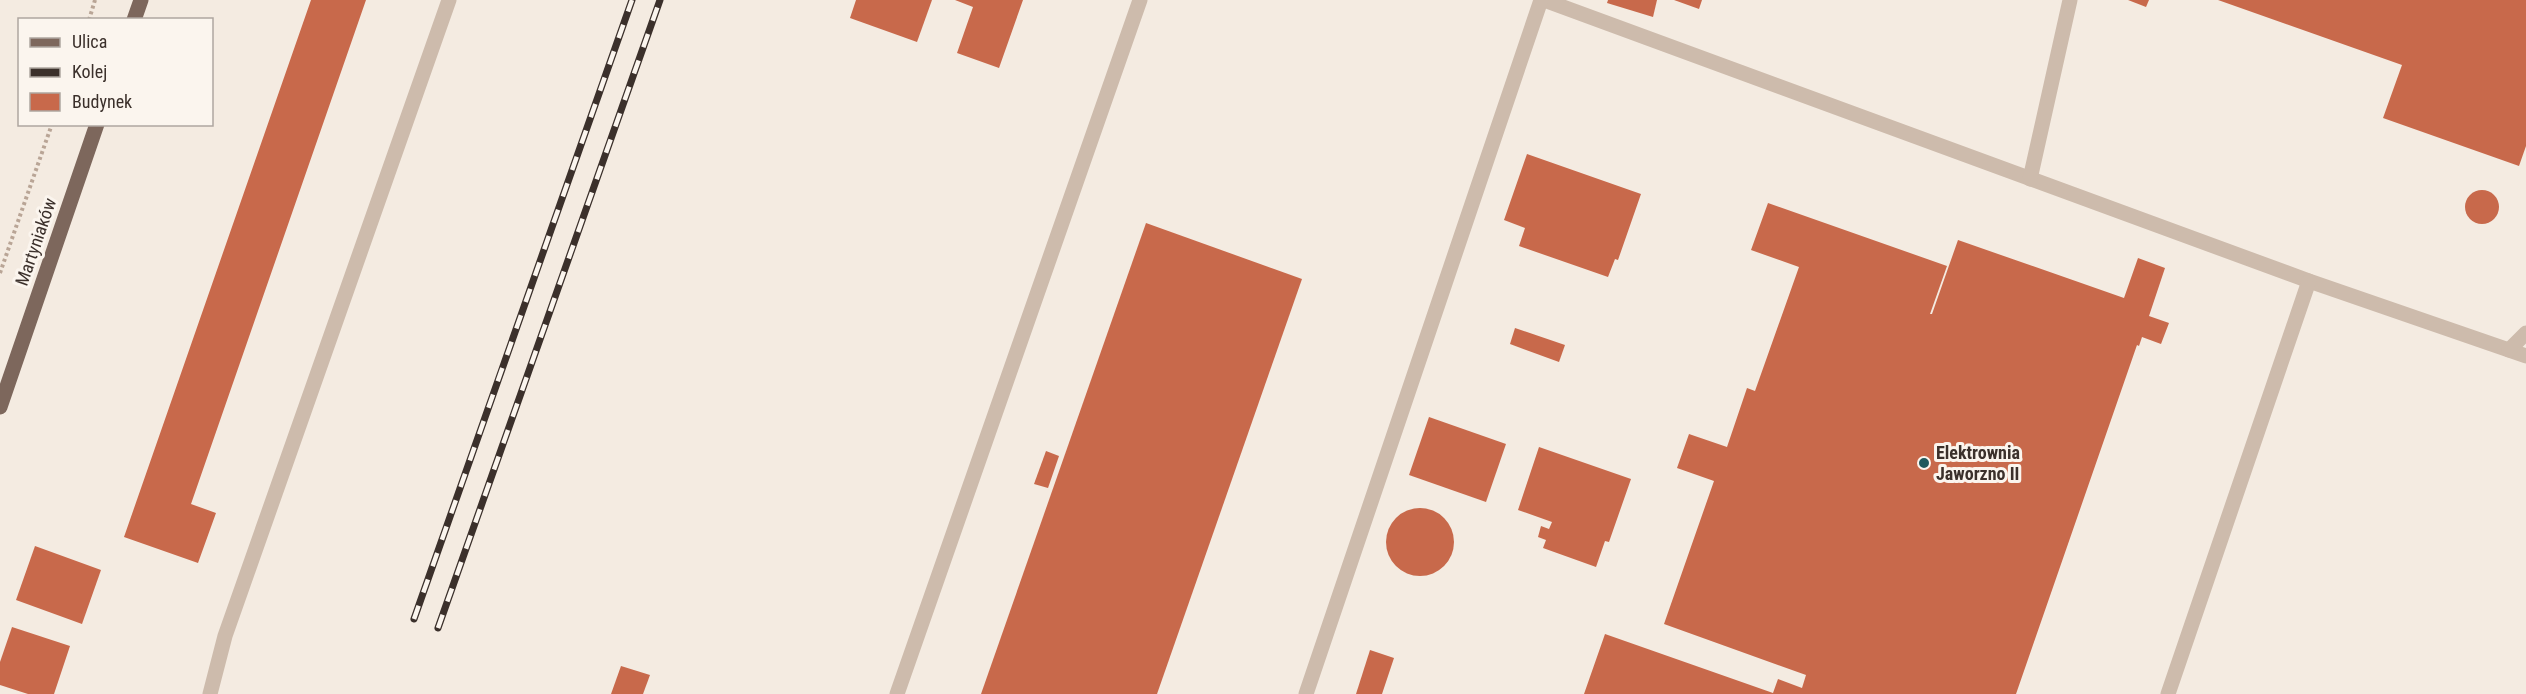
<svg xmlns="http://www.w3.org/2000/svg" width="2526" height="694" font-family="'Roboto Condensed',sans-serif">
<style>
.building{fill:#c8694b}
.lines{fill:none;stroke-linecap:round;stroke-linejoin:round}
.path{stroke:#b9a596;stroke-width:4;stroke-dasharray:3 3;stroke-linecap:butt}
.minor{stroke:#cdbbac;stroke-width:15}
.major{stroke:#7d675c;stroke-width:15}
.rail-casing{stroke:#3b302b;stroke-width:7}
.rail{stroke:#fbf5ee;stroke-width:4.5;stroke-dasharray:14;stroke-linecap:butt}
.poi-dot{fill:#1f5a5e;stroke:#fbf5ee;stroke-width:2}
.labels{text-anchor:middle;stroke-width:6;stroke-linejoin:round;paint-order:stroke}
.street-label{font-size:18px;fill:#3b302b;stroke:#fbf5ee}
.poi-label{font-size:18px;font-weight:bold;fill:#3b302b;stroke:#fbf5ee;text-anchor:start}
</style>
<rect width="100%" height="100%" fill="#f4ebe1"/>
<g class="building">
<path d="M311 0H366L191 504 216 513 198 563 124 537Z"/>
<path d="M856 0H932L917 42 850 18Z"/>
<path d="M955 0H1023L999 68 957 53 973 7Z"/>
<path d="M1608 0H1657L1653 17 1607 3Z"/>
<path d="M1674 0H1702L1699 9Z"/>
<path d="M2128 0H2149L2146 7Z"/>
<path d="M2218 0H2526V146L2519 166 2383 118 2402 65Z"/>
<path d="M1527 154 1641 194 1618 260 1615 259 1608 277 1519 246 1525 228 1504 220Z"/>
<circle cx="2482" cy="207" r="17"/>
<path d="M1768 203 1947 266 1930 314H1932L1958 240 2124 298 2138 258 2165 268 2149 316 2169 323 2161 344 2142 337 2139 346 2137 345 2016 694H1584L1605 634 1773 693 1778 679 1802 688 1806 675 1664 624 1714 481 1677 468 1689 434 1727 447 1747 388 1755 391 1799 267 1751 250Z"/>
<path d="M1146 223 1302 279 1157 694H981Z"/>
<path d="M1515 328 1565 345 1559 362 1510 344Z"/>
<path d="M1429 417 1506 444 1486 502 1409 475Z"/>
<path d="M1539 447 1631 479 1609 542 1605 541 1596 567 1543 548 1546 540 1538 537 1541 526 1549 529 1552 522 1518 510Z"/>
<path d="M1046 451 1059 456 1048 488 1034 484Z"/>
<circle cx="1420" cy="542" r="34"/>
<path d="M35 546 101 570 82 624 16 600Z"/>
<path d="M12 627 70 646 54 694H28L0 685V662Z"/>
<path d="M1370 650 1394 658 1382 694H1356Z"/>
<path d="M621 666 650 675 643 694H611Z"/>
</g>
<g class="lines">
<g class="path">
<path d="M89 20 95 0"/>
<path d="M0 273 52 124"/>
</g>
<g class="minor">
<path d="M1544 0 2309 281 2526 356"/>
<path d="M2030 179 2070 0"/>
<path d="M2509 350 2526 333"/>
<path d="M210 694 225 636 449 0"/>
<path d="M897 694 1140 0"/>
<path d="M1306 694 1541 0"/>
<path d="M2168 694 2309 281"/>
</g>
<g class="major">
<path d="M134 20 141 0"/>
<path d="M0 407 97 124"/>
</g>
<g class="rail-casing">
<g id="rail">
<path d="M414 619 632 0"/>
<path d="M438 628 660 0"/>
</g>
</g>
<use href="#rail" class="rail"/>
</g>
<circle class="poi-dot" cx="1924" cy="463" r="6"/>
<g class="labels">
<g class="street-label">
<text transform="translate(36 242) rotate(-71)" y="6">Martyniaków</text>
</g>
<g class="poi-label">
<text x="1936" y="459">Elektrownia<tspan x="1936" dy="21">Jaworzno II</tspan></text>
</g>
</g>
<rect x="18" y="18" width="195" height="108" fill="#fbf5ee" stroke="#aea6a0" stroke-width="1.5"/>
<rect x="30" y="38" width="30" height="9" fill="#7d675c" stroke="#aea6a0" stroke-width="1.5"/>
<text x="72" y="48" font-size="18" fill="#3b302b">Ulica</text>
<rect x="30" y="68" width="30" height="9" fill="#3b302b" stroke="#aea6a0" stroke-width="1.5"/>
<text x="72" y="78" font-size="18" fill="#3b302b">Kolej</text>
<rect x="30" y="93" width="30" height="18" fill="#c8694b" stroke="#aea6a0" stroke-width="1.5"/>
<text x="72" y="108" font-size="18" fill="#3b302b">Budynek</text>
</svg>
